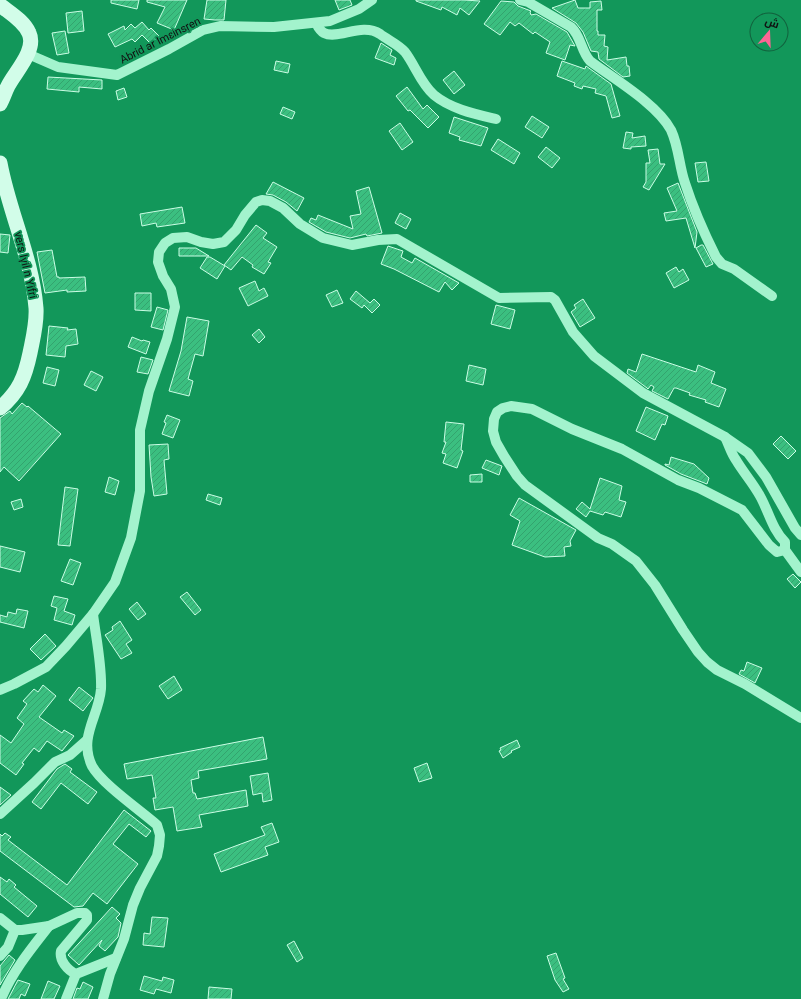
<svg xmlns="http://www.w3.org/2000/svg" width="801" height="999" font-family="Roboto,Cairo,sans-serif">
<style>
.building{fill:url(#building-hatch);stroke:#cbfde5}
.lines{fill:none;stroke-linecap:round;stroke-linejoin:round}
.minor{stroke:#a3f3cd;stroke-width:10}
.secondary{stroke:#d2fde9;stroke-width:15}
.labels{text-anchor:middle;stroke-width:3.5;stroke-linejoin:round;paint-order:stroke}
.street-label{font-size:11px;fill:#111;stroke:#12975a}
</style>
<defs>
<pattern id="building-hatch" width="6" height="6" patternUnits="userSpaceOnUse"><rect width="6" height="6" fill="#3bbf80"/><path d="M-1 1l2-2M0 6l6-6M5 7l2-2" fill="none" stroke="#33a36e"/></pattern>
</defs>
<rect width="100%" height="100%" fill="#12975a"/>
<g class="building">
<path d="M111 0H139L137 9 111 3Z"/>
<path d="M147 0H187L174 30 157 23 165 7 147 2Z"/>
<path d="M207 0H226L224 20H215L204 19Z"/>
<path d="M335 0H350L352 5 339 10Z"/>
<path d="M416 0H464L480 1 469 15 460 8 457 15 442 7 441 10 416 1Z"/>
<path d="M575 0 578 8H590V2L601 1 602 10H597V31H598V35H605L604 46 608 47 607 60 626 57 627 66H629L630 76 623 77 599 59 598 52 591 51 583 32 576 23 552 8Z"/>
<path d="M501 1 514 2 518 6 531 11 530 12 531 15 536 14 567 32 575 46 570 45 565 60 546 53 550 42 535 32 533 34 519 23 515 26 510 22 500 35 484 24Z"/>
<path d="M82 11 84 31 68 33 66 13Z"/>
<path d="M142 22 149 30 151 28 159 36 151 44 142 35 135 42 132 39 115 47 108 34 124 26 125 30 131 24 135 28Z"/>
<path d="M65 31 69 53 57 55 52 33Z"/>
<path d="M381 43 392 50 390 55 396 58 394 65 375 58Z"/>
<path d="M276 61 290 64 288 73 274 70Z"/>
<path d="M562 61 585 69 586 66 611 84 620 116 612 118 606 96 595 93 596 89 583 86 582 89 574 86 575 83 557 76Z"/>
<path d="M454 71 465 85 454 94 443 80Z"/>
<path d="M48 77 102 80V89L79 87V92L47 89Z"/>
<path d="M407 87 423 109 427 105 439 117 428 128 410 110 408 111 396 96Z"/>
<path d="M124 88 127 97 118 100 116 91Z"/>
<path d="M283 107 295 112 292 119 280 114Z"/>
<path d="M532 116 549 127 542 138 525 127Z"/>
<path d="M454 117 488 128 481 146 459 140 460 137 449 133Z"/>
<path d="M400 123 413 142 402 150 389 131Z"/>
<path d="M626 132 633 133 632 138 645 136 646 146 631 147V149L623 148Z"/>
<path d="M498 139 520 153 514 164 491 150Z"/>
<path d="M546 147 560 158 552 168 538 157Z"/>
<path d="M658 149 660 164H665L649 190 643 187 646 182V163H650L648 150Z"/>
<path d="M706 162 709 181 698 182 695 163Z"/>
<path d="M273 182 304 198 297 211 286 202 273 195 266 194Z"/>
<path d="M678 183 697 232 695 248 686 218 666 221 664 213 677 211 667 188Z"/>
<path d="M369 187 382 233 367 236 366 234 350 238 326 232 309 222 311 218 316 220 318 215 353 229 350 216 361 214 356 191Z"/>
<path d="M182 207 185 223 157 227 156 223 142 226 140 214Z"/>
<path d="M400 213 411 219 406 229 395 223Z"/>
<path d="M256 225 267 233 263 238 277 247 268 262 271 263 264 274 252 267 253 265 242 257 231 270 224 265Z"/>
<path d="M0 234 10 235 8 253 0 252Z"/>
<path d="M701 245H703L713 264 706 267 696 248Z"/>
<path d="M388 246 403 251 401 257 412 263 415 258 459 283 452 290 445 282 439 292 394 269 381 264Z"/>
<path d="M179 248H196L209 256H179Z"/>
<path d="M52 250 57 277H59V278L85 277 86 291 67 292V290L45 293 37 252Z"/>
<path d="M207 257H210L225 266 217 279 200 268Z"/>
<path d="M676 267 679 272 683 269 689 280 674 288 666 273Z"/>
<path d="M255 281 259 291 264 288 268 296 248 306 239 288Z"/>
<path d="M337 290 343 303 332 307 326 295Z"/>
<path d="M356 291 370 303 374 299 380 305 372 313 364 305 362 308 350 299Z"/>
<path d="M135 293H151V311L135 310Z"/>
<path d="M583 299 595 318 580 327 571 312 576 308 574 305Z"/>
<path d="M496 305 515 310 510 329 491 324Z"/>
<path d="M157 307 168 310 163 330 151 327Z"/>
<path d="M187 317 209 321 203 356 195 354 188 379 193 381 189 396 169 391 181 351Z"/>
<path d="M49 326 68 328 67 330 76 329 78 344 66 346 65 357 46 355Z"/>
<path d="M259 329 265 337 259 343 252 335Z"/>
<path d="M132 337 142 341 143 340 150 342 146 354 128 347Z"/>
<path d="M642 354 696 372 698 365 715 372 711 383 726 389 719 407 705 402 706 400 689 395 690 393 676 388H674L668 399 652 391 654 387 651 385 648 389 647 388 627 373 628 369 636 372Z"/>
<path d="M141 357 153 360 148 374 137 372Z"/>
<path d="M469 365 486 369 483 385 466 381Z"/>
<path d="M47 367 59 370 55 386 43 383Z"/>
<path d="M91 371 103 377 96 391 84 385Z"/>
<path d="M22 403 27 407 28 406 61 434 19 481 4 467 0 472V418L10 411 12 414Z"/>
<path d="M646 407 668 416 665 425 662 424 655 440 636 431Z"/>
<path d="M167 415 180 420 173 438 162 434 166 423 164 422Z"/>
<path d="M446 422 464 424 461 450 463 451 457 468 443 463 446 454 442 453 446 442H444Z"/>
<path d="M781 436 796 451 788 459 773 444Z"/>
<path d="M168 444 169 459 164 460 167 494 154 496 151 477 149 445Z"/>
<path d="M671 457 694 464 709 478 707 484 681 474 665 465V464L669 465Z"/>
<path d="M486 460 502 466 499 475 482 468Z"/>
<path d="M482 474V482H470V475Z"/>
<path d="M109 477 119 481 115 495 105 492Z"/>
<path d="M600 478 622 486 619 500 626 502 621 517 605 512 603 515 590 511 586 517 576 509 582 502 590 509Z"/>
<path d="M65 487 78 489 70 546 58 545Z"/>
<path d="M208 494 222 498 220 505 206 500Z"/>
<path d="M519 498 576 530 570 541 571 546 564 547 565 556 545 557 512 545 520 521 510 515Z"/>
<path d="M21 499 23 507 14 510 11 502Z"/>
<path d="M0 546 25 552 20 572 0 567Z"/>
<path d="M70 559 81 563 73 585 61 581Z"/>
<path d="M793 574 801 582 795 588 787 579Z"/>
<path d="M187 592 201 610 195 615 180 597Z"/>
<path d="M54 596 68 599 64 611 75 615 72 625 54 620 57 608 51 606Z"/>
<path d="M137 602 146 614 138 620 129 609Z"/>
<path d="M17 609 28 611 24 628 0 622V615L7 617 8 612 16 614Z"/>
<path d="M120 621 132 640 126 644 132 653 121 659 105 635 113 630 112 627Z"/>
<path d="M45 634 56 646 41 660 30 649Z"/>
<path d="M747 662 762 668 755 683 739 674 741 670 744 671Z"/>
<path d="M174 676 182 690 168 699 159 686Z"/>
<path d="M43 685 56 696 39 717 62 733 64 730 74 736 62 751 47 741 39 752 34 748 22 763 24 764 16 775 0 763V735L11 743 24 724 17 718 27 704 23 701 34 689 38 692Z"/>
<path d="M79 687 93 698 83 711 69 700Z"/>
<path d="M263 737 267 759 198 771 199 778 191 780 193 793H195L197 799 246 790 248 806 199 815 202 827 177 831 173 807 155 810 153 798H156L152 775 127 779 124 764Z"/>
<path d="M517 740 520 747 511 751 512 752 503 758 499 751 501 750 500 748Z"/>
<path d="M427 763 432 778 419 782 414 768Z"/>
<path d="M65 764 72 769 70 772 97 792 88 804 61 783 41 809 32 802 57 769Z"/>
<path d="M268 773 272 800 263 802 262 793 253 795 250 776Z"/>
<path d="M0 787 11 795 0 805Z"/>
<path d="M124 810 151 831 146 837 129 824 113 844 138 864 107 904 93 893 83 906 74 907 0 851V834L2 836 5 833 11 837 8 840 67 885Z"/>
<path d="M272 823 279 842 265 847 268 855 221 872 214 854 265 835 261 827Z"/>
<path d="M0 877 7 882 9 879 16 885 14 887 37 906 28 917 0 894Z"/>
<path d="M112 907 120 914 116 918 121 923 118 937 105 951 99 946 102 940 79 965 68 955Z"/>
<path d="M152 917 168 918 164 947 143 945 144 933 150 934Z"/>
<path d="M294 941 303 958 297 962 287 945Z"/>
<path d="M556 953 565 978 563 979 569 989 563 992 555 980 547 956Z"/>
<path d="M9 955 15 960 0 985V966Z"/>
<path d="M144 976 162 981 163 977 174 980 171 993 156 989 154 994 140 990Z"/>
<path d="M18 980 30 984 25 996 21 994 19 999H8Z"/>
<path d="M48 981 60 986 54 999H41Z"/>
<path d="M83 982 93 987 88 999H73L77 988 80 989Z"/>
<path d="M209 987 232 989 231 999H208Z"/>
</g>
<g class="lines">
<g class="minor">
<path d="M520 0 528 2 571 27C581 36 581 51 590 61 614 79 657 104 671 130 679 147 679 166 685 183 693 208 704 233 716 257L722 264 734 269 772 296"/>
<path d="M316 23C318 27 320 31 324 33 338 40 362 22 380 34 388 40 399 45 405 52 415 65 421 84 434 95 451 109 475 114 496 119"/>
<path d="M28 54 58 67 117 75 169 49 203 30 220 26 274 27 330 21 359 9 372 0"/>
<path d="M725 437C729 445 731 453 736 460 743 472 753 483 760 496 769 512 772 529 785 542V550L777 552 769 545 742 510 699 488 678 480 622 449 572 429 532 409 511 406 503 408 497 412 494 419 493 431 496 442 504 456 517 476 525 485 598 538 612 544 636 561 655 585 683 630 698 652 707 662 717 670 745 684 801 718"/>
<path d="M785 550 801 572"/>
<path d="M93 614C96 638 102 665 101 689 99 716 78 737 92 766 102 784 140 810 157 825L160 835 159 846 157 856 140 888 133 905 124 939 110 974 103 999"/>
<path d="M0 690 14 684 46 667 66 646 93 614 115 582 131 538 140 491V430L149 391 167 339 175 307 171 289 163 276 158 262 159 252 165 243 173 238 187 237 201 242 213 244 224 242 236 230 245 215 256 202 262 200 270 201 283 208 300 224 323 238 352 245 378 240 397 239 499 298 551 297 555 300 573 332 594 356 643 393 725 437 748 453 766 477 795 528 801 535"/>
<path d="M0 814 34 783 55 762 70 755 87 740"/>
<path d="M0 918 15 930H22L49 926 77 913H85L87 915V920L61 951C59 960 67 970 76 974L116 958"/>
<path d="M0 956 8 947 15 930"/>
<path d="M1 999C12 972 31 949 49 926"/>
<path d="M66 999 76 974"/>
</g>
<g class="secondary">
<path d="M0 5C10 13 24 21 29 33 37 50 15 72 8 86 5 92 3 98 0 104"/>
<path d="M0 163C9 212 32 258 36 308 37 323 33 338 30 353 25 377 19 392 0 408"/>
</g>
</g>
<g class="labels">
<g class="street-label">
<text transform="translate(160 40) rotate(-27)" y="4">Abrid ar Imɛinsṛen</text>
<text transform="translate(26 265) rotate(77)" y="4">vers Iγil n Yifri</text>
</g>
</g>
<g transform="translate(769 32) rotate(19)"><circle r="19" fill="#12975a" stroke="#12613d"/>
<path d="M0-3L7 15L0 10L-7 15Z" fill="#ff6595"/>
<text y="-6" font-size="11" font-weight="bold" text-anchor="middle" fill="#111111">ش</text>
</g>
</svg>
